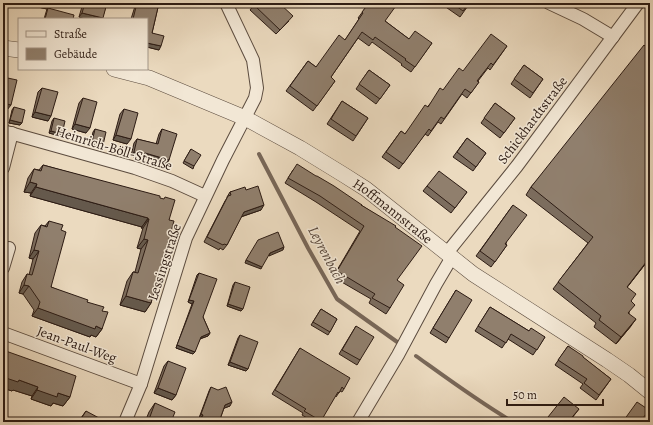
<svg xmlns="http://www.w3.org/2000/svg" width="653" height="425" font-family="Alegreya,serif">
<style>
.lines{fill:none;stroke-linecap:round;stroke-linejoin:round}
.stream{stroke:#786758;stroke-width:4}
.minor-casing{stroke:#5c4c3f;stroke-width:14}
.tertiary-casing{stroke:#5c4c3f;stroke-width:16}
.minor{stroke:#f2e7d5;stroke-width:12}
.tertiary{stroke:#f2e7d5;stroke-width:15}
.wall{fill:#7c6d5e;stroke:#2d1c14}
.shaded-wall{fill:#65594c;stroke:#2d1c14}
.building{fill:#907f6d;stroke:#2d1c14}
.labels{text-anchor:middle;stroke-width:3;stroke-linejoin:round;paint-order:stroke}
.street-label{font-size:14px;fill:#2d1c14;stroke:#f2e7d5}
.water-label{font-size:15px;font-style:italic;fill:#59483c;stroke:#f2e7d5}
</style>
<rect width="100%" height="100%" fill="#ebdabf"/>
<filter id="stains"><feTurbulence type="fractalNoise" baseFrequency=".005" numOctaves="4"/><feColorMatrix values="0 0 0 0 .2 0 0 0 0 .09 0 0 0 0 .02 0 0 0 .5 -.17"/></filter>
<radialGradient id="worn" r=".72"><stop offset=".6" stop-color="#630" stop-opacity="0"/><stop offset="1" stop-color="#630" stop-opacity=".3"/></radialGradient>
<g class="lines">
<g class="stream">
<path d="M259 154 308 248 337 299 400 344"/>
<path d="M416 356C448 379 479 402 513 422"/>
</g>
<g class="minor-casing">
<g id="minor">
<path d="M549 3 583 19 613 37"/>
<path d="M3 131 135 168 172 181 205 196"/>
<path d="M3 168 12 133"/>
<path d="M447 253 517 166 638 3"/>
<path d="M3 268 9 248"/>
<path d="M3 333 141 384"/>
<path d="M125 422 141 384 186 238 223 160 255 98 257 88 253 60 226 3"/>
<path d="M358 422 398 355 436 284 452 257"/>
</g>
</g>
<g class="tertiary-casing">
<g id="tertiary">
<path d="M3 48 19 50"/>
<path id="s1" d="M114 69 149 78 245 118 300 148 344 175 366 189 473 274 607 360 629 375 650 392"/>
</g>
</g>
<use href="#minor" class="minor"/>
<use href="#tertiary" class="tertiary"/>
</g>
<g class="wall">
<path d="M29 3H53L50 9 73 19H44L47 9 29 5Z"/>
<path d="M83 3H107L102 19H85L79 17Z"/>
<path d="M136 3H159L152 33 159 50 147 47V19H131Z"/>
<path d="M369 3 385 21 409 39 432 43 411 72 401 65 402 64 372 42 369 46 358 38 331 77 335 81 313 111 286 91 308 61 316 67 345 40 359 19 358 18Z"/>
<path d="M440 3H470L460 17Z"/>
<path d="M254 5 289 21 276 34 250 10Z"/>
<path d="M507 46 490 70 488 68 478 81 479 82 467 98 462 94 441 124 438 122 428 136 425 134 399 169 382 157 401 131 405 134 428 106 443 90Z"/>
<path d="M650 50V258L627 287 631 302 629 313 631 326 616 344 594 327 596 323 553 289 588 243 526 195 531 187Z"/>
<path d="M524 65 543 79 530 98 511 84Z"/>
<path d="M369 70 390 85 376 104 356 89Z"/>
<path d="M42 88 48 121 32 117 38 92Z"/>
<path d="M83 98 86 133 72 129 79 103Z"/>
<path d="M342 101 368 118 353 141 327 124Z"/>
<path d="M495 103 515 118 500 138 481 123Z"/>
<path d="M14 107 20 125 9 123 12 110Z"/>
<path d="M124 109 127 144 113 140 120 114Z"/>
<path d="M54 118 62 134 60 136 49 133 52 121Z"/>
<path d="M95 129 103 145 101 148 90 145 93 132Z"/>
<path d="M162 129 169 160 166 164 143 157 142 159 131 156 134 143 137 139 156 144 159 134Z"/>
<path d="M467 138 486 153 473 171 453 157Z"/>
<path d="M191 149 194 166 193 169 183 163Z"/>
<path d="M43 165 160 198 169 220 151 303 145 312 120 305 127 281 133 272H135L141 249 137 248 143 228H141L142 227 30 196 31 193 24 192 28 178 34 169 39 170Z"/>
<path d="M293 170 361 205 395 227 397 280 390 308 386 314 369 303 371 299 333 277 360 231 316 202 285 183Z"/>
<path d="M427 186 467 192 451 213 423 191Z"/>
<path d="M246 190 261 210 241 217 227 245 223 250 220 248 219 250 204 242 225 201 227 198V197L230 192Z"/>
<path d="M513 205 506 244 507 245 491 267 476 256Z"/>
<path d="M49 221 51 287 87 302 102 311V329L96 337 91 335 90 337 32 316 34 310 23 294 19 293 22 282 27 274 29 275 33 259 29 258 35 233 41 225 45 226Z"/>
<path d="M199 273 203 317 210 333 208 336 200 339 193 354 176 348 192 304 188 302 197 275Z"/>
<path d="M235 282 241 311 227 306 233 285Z"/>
<path d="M456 290 449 338 446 343 430 333Z"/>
<path d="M490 307 529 331 545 337 533 355 508 339 502 348 475 331Z"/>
<path d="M321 309 337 319 328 335 311 325Z"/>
<path d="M356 326 360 360 357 365 339 354Z"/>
<path d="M240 335 248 369 246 371 228 365 238 338Z"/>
<path d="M568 346 611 379 596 400 580 388 583 384 555 365Z"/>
<path d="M300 348 344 389 342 392 340 391 336 397 335 396 320 422H314L302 415 303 413 272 394Z"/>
<path d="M3 350 70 397 63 406 53 403 51 406 31 399 32 396 13 390 12 391 3 388Z"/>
<path d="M168 361 176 395 172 400 154 393 164 366Z"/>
<path d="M211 387 230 406 224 408 219 422H199L200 418H199L209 391Z"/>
<path d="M155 403 171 422H145L149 412Z"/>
<path d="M579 409 569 422H545L548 417Z"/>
<path d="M86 411 97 422H78Z"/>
</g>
<g class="shaded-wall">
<path d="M30 3H45L53 5 49 10 48 8 47 9 29 5Z"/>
<path d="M82 13 103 18 102 19H85L79 17Z"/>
<path d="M147 43 161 46 159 50 147 47Z"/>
<path d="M3 103 11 105 7 110 3 109Z"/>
<path d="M35 112 51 116 48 121 32 117Z"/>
<path d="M10 120 22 123 20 125 9 123Z"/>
<path d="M75 124 90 128 86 133 72 129Z"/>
<path d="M51 131 62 134 60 136 49 133Z"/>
<path d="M116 135 131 139 127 144 113 140Z"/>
<path d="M92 142 103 145 101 148 90 145Z"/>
<path d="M134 152 145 153 169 160 166 164 143 157 142 159 131 156Z"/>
<path d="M30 182 37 184 31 193 24 192Z"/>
<path d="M36 187 148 218 142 227 30 196Z"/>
<path d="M264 205 261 210 240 217 244 212Z"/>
<path d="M148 219H149L143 228H141Z"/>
<path d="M144 239 148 240 141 249 137 248Z"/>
<path d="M284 247 283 250 269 256 270 253Z"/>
<path d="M34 250 39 251 33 259 29 258Z"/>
<path d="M650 257V258L622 294 627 287Z"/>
<path d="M246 260 262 267 261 269 245 263Z"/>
<path d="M24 285 29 286 23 294 19 293Z"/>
<path d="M126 296 151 303 145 312 120 305Z"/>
<path d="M189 300 194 301 192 304 188 302Z"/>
<path d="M228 304 243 309 241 311 227 306Z"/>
<path d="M38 308 96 326 102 329 96 337 91 335 90 337 32 316Z"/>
<path d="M636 319 631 326 616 344 621 337Z"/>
<path d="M210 333 208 336 199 339 201 337Z"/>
<path d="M177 345 195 352 193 354 176 348Z"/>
<path d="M230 362 248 369 246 371 228 365Z"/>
<path d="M3 377 19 380 38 387 32 396 13 390 12 391 3 388Z"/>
<path d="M158 388 176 395 172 400 154 393Z"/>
<path d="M37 390 58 393 70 397 63 406 53 403 51 406 31 399Z"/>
<path d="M232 402 230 406 222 409 225 405Z"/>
<path d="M201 414 203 415 200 418H199Z"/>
</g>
<g class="building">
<path d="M45 3H53V5Z"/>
<path d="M85 3H107L103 18 82 13Z"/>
<path d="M137 3H159L152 33 164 36 161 46 147 43V19H133Z"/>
<path d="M255 3H279L293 16 280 30 254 5Z"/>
<path d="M369 3H398L385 21 409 39 415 31 432 43 415 67 405 60 406 59 375 37 373 40 362 32 331 77 335 81 317 106 290 86 308 61 316 67 339 35 345 40 363 13 362 12Z"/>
<path d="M452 3H469L463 11Z"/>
<path d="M48 8 74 15 73 19H45Z"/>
<path d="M491 34 507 46 493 65 491 63 477 81 479 82 471 93 465 89 444 119 441 117 431 131 429 129 403 164 386 152 401 131 405 134 425 105 428 107 440 88 443 90 459 68 463 71Z"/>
<path d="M644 45 650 50V257L627 287 636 294 631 301 635 305 628 313 636 319 621 337 599 320 601 316 558 282 593 237 531 187Z"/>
<path d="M524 65 543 79 533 93 514 79Z"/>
<path d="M369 70 390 85 380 99 359 84Z"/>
<path d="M3 77 17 80 11 105 3 103Z"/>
<path d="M42 88 58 92 51 116 35 112Z"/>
<path d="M83 98 97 102 90 128 75 124Z"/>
<path d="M342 101 368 118 356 136 331 119Z"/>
<path d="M495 103 515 118 504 133 484 118Z"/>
<path d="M14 107 25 110 22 123 10 120Z"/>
<path d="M124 109 138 113 131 139 116 135Z"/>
<path d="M54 118 65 121 62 134 51 131Z"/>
<path d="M95 129 106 132 103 145 92 142Z"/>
<path d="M162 129 177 134 169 160 145 153V155L134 152 137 139 158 144Z"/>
<path d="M467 138 486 153 476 167 457 152Z"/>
<path d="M191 149 201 155 194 166 184 161Z"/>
<path d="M297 164 316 176H317L334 186 362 205H361L396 226 395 227 422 246 397 280 404 285 390 308 372 298 375 294 337 271 364 226 320 196 288 178Z"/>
<path d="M43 165 160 196V198L164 199 165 197 175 200 169 220 174 221 151 303 126 296 133 272 138 273 148 240 144 239 149 219H148V218L36 187 37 184 30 182 34 169 41 171Z"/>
<path d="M439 171 467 192 455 208 427 186Z"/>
<path d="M258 186 264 205 244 212 227 245 224 244 223 245 207 237 228 196 231 195 230 192 245 187 246 190Z"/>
<path d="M513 205 527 215 505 244 507 245 495 262 480 251Z"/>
<path d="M49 221 63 225 61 230 66 232 51 287 88 300 87 302 104 307 102 311 108 312 102 329 96 326 95 329 38 308 40 302 29 286 24 285 27 274 32 275 39 251 34 250 41 225 47 227Z"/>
<path d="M278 232 284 247 270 253 262 267 246 260 258 240Z"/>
<path d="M199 273 217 279 203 317 210 333 201 337 195 352 177 345 194 301 189 300Z"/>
<path d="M235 282 250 287 243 309 228 304Z"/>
<path d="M456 290 472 300 449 338 433 328Z"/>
<path d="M490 307 529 331 531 328 545 337 537 350 511 334 506 343 478 326Z"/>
<path d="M321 309 337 319 330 332 313 322Z"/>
<path d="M356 326 374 337 360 360 342 350Z"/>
<path d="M240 335 258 342 248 369 230 362Z"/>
<path d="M568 346 583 356V357L611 379 599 395 584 383 587 379 558 360Z"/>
<path d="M300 348 350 378 344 389 342 387 339 393 338 392 321 421 304 411 306 409 275 390Z"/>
<path d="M3 350 76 376 70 397 58 393 57 397 37 390 38 387 19 380 18 382 3 377Z"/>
<path d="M168 361 186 368 176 395 158 388Z"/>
<path d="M211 387 218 390 226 387 232 402 225 405 219 422H200L203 415 201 414Z"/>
<path d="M564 397 579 409 568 422H554L548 417Z"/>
<path d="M637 402 649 410 640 422H627L624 420Z"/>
<path d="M155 403 175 412 171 422H148Z"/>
<path d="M86 411 99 418 97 422H79Z"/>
<path d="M268 420 273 422H267Z"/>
</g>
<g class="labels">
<g class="street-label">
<text transform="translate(532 120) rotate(-53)" y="5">Schickhardtstraße</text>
<text transform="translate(114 148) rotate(17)" y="5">Heinrich-Böll-Straße</text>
<text dy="5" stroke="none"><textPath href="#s1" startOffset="315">Hoffmannstraße</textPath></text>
<text transform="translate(164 262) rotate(-72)" y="5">Lessingstraße</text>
<text transform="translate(77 344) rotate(20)" y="5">Jean-Paul-Weg</text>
</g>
<g class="water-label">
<text transform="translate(327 255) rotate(62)" y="5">Leyrenbach</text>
</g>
</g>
<rect width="653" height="425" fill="none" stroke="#ebdabf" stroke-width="16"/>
<rect x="4" y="4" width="645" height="417" fill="none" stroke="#2d1c14" stroke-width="2"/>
<rect x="8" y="8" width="637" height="409" fill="none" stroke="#2d1c14"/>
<rect x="18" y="18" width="130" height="52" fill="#f2e7d5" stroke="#a39688"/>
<rect x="26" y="31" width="20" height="6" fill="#f2e7d5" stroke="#a39688"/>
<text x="54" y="38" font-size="12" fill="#2d1c14">Straße</text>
<rect x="26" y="48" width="20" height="12" fill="#907f6d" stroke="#a39688"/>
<text x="54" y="58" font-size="12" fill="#2d1c14">Gebäude</text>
<path d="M507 399v6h96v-6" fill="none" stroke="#2d1c14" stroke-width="2"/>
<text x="513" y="399" font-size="12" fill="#2d1c14" stroke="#f2e7d5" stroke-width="3" paint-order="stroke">50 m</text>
<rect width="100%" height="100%" filter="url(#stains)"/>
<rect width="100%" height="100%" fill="url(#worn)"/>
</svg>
